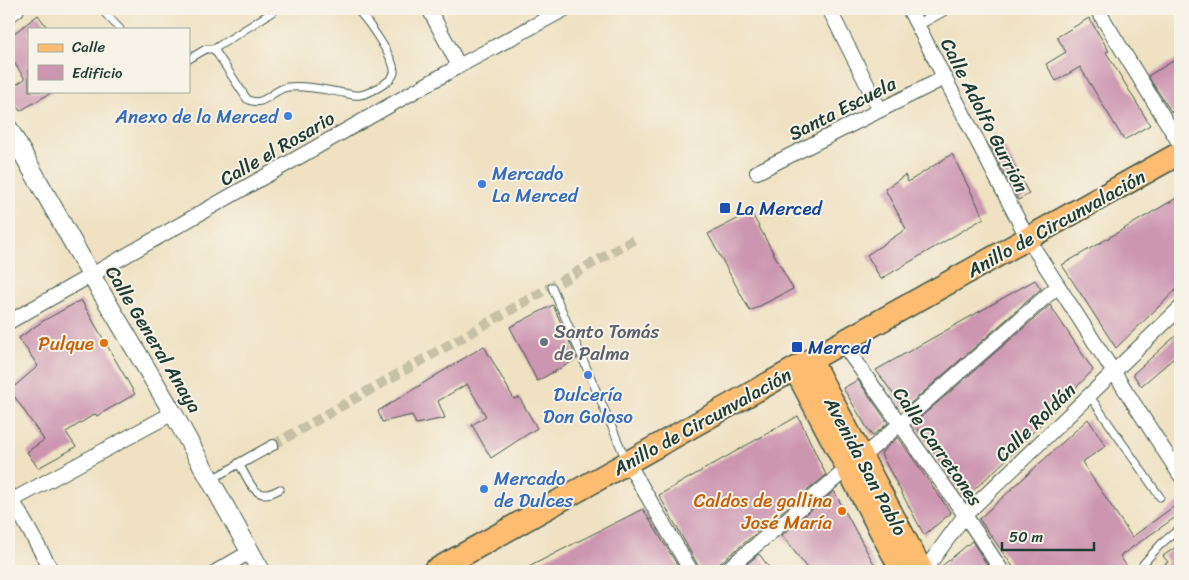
<svg xmlns="http://www.w3.org/2000/svg" width="1189" height="580" font-family="Sriracha,sans-serif">
<style>
.building{fill:#cc95b0}
.lines{fill:none;stroke-linecap:round;stroke-linejoin:round}
.pedestrian-tunnel{stroke:#c5c0a6;stroke-width:10;stroke-dasharray:10 5;stroke-linecap:butt}
.service-casing{stroke:#3e5649;stroke-width:9}
.pedestrian-casing{stroke:#3e5649;stroke-width:12}
.minor-casing{stroke:#3e5649;stroke-width:16}
.tertiary-casing{stroke:#3e5649;stroke-width:20}
.primary-casing{stroke:#3e5649;stroke-width:25}
.service{stroke:#fff;stroke-width:7}
.pedestrian{stroke:#fff;stroke-width:10}
.minor{stroke:#fff;stroke-width:14}
.tertiary{stroke:#fff;stroke-width:18}
.primary{stroke:#fdbc6f;stroke-width:22}
.shop-dot{fill:#3f7fe0;stroke:#f7f3e8;stroke-width:2}
.transit-dot{fill:#1a4fb4;stroke:#f7f3e8;stroke-width:2}
.worship-dot{fill:#6b7280;stroke:#f7f3e8;stroke-width:2}
.food-dot{fill:#e8710a;stroke:#f7f3e8;stroke-width:2}
.labels{text-anchor:middle;stroke-width:4;stroke-linejoin:round;paint-order:stroke}
.street-label{font-size:19px;fill:#1f3d34;stroke:#f7f3e8}
.shop-label{font-size:19px;fill:#366cbe;stroke:#f7f3e8;text-anchor:start}
.transit-label{font-size:19px;fill:#164399;stroke:#f7f3e8;text-anchor:start}
.worship-label{font-size:19px;fill:#5b616d;stroke:#f7f3e8;text-anchor:start}
.food-label{font-size:19px;fill:#c56008;stroke:#f7f3e8;text-anchor:end}
</style>
<rect width="100%" height="100%" fill="#f7f3e8"/>
<filter id="ink" filterUnits="userSpaceOnUse"><feTurbulence type="fractalNoise" baseFrequency=".02" numOctaves="2"/><feDisplacementMap in="SourceGraphic" scale="10" xChannelSelector="R" yChannelSelector="G"/><feConvolveMatrix kernelMatrix="1 2 1 2 8 2 1 2 1" color-interpolation-filters="sRGB"/></filter>
<filter id="wash" filterUnits="userSpaceOnUse"><feTurbulence type="fractalNoise" baseFrequency=".0096" numOctaves="4" result="noise"/><feDisplacementMap in="SourceGraphic" scale="20" xChannelSelector="R" yChannelSelector="G"/><feGaussianBlur stdDeviation="1.12" result="paint"/><feColorMatrix in="noise" values="0 0 0 0 0 0 0 0 0 0 0 0 0 0 0 0 0 1.4 0 .05"/><feComposite in="paint" operator="in"/></filter>
<g filter="url(#wash)">
<rect width="100%" height="100%" fill="#efe1c2"/>
<g id="blocks">
<g class="building">
<path d="M38 15 48 29H29V91H54L20 111 9 92V89L25 79 9 55V37Z"/>
<path d="M1089 18 1109 51 1106 52 1150 125 1124 140 1080 67 1056 81 1046 64 1066 52 1057 37Z"/>
<path d="M1180 57V108L1172 113 1148 76Z"/>
<path d="M999 136 1029 194 1018 200 988 142Z"/>
<path d="M952 154 984 218 881 279 867 255 906 229 885 189 905 175 908 182Z"/>
<path d="M1180 196V286L1116 348 1062 265Z"/>
<path d="M751 212 793 289 750 311 708 234Z"/>
<path d="M1035 280 1041 289 904 409 876 370Z"/>
<path d="M81 300 135 394 97 416 95 414 66 432 76 447 38 468 27 452 44 440 10 390 38 366 19 338 43 321Z"/>
<path d="M553 305 577 359 537 381 510 327Z"/>
<path d="M1050 305 1093 370 1008 458 965 498 914 423Z"/>
<path d="M1180 332V353L1141 386 1133 374Z"/>
<path d="M484 346 514 399 519 397 537 428 491 458 472 425 486 416 467 384 438 401 445 418 416 424 412 415 382 422 378 411Z"/>
<path d="M858 380 888 423 872 436 843 388Z"/>
<path d="M798 416 826 475 719 564 716 571H701L659 495Z"/>
<path d="M1088 419 1106 446 1082 462 1132 537 1180 502V514L1120 556 1130 571H1016L979 519Z"/>
<path d="M898 437 951 513 924 535 881 454 882 452Z"/>
<path d="M834 491 859 537 878 571H809L782 535Z"/>
<path d="M643 509 681 571H521L579 541Z"/>
<path d="M972 541 991 571H936Z"/>
<path d="M1180 544V571H1155L1168 562 1163 556Z"/>
<path d="M759 554 772 571H738Z"/>
</g>
</g>
</g>
<g filter="url(#ink)">
<use href="#blocks" fill-opacity="0" stroke="#3e5649" stroke-width="1"/>
<g class="lines">
<path class="pedestrian-tunnel" d="M273 445 637 238"/>
<g class="service-casing">
<g id="service">
<path d="M101 9 120 29"/>
<path d="M214 49 277 9"/>
<path d="M189 59 206 49H214L247 99C263 109 272 89 288 87 307 85 325 90 344 93 349 94 355 96 360 95 368 94 392 82 394 73 396 60 366 18 356 9"/>
<path d="M552 287 626 460"/>
<path d="M1089 395 1160 497"/>
<path d="M210 480 239 464C251 483 254 504 280 489"/>
<path d="M1143 564 1161 544 1180 528"/>
</g>
</g>
<g class="pedestrian-casing">
<g id="pedestrian">
<path d="M917 25 946 9"/>
<path d="M239 464 273 445"/>
</g>
</g>
<g class="minor-casing">
<g id="minor">
<path d="M429 9 459 66"/>
<path d="M829 9 880 110"/>
<path d="M909 9 1028 239 1180 475"/>
<path d="M1097 9 1180 144"/>
<path d="M757 172 944 78"/>
<path d="M9 322 459 66 565 9"/>
<path d="M842 343 965 515 1002 571"/>
<path d="M861 458 1058 286"/>
<path d="M628 463 691 571"/>
<path d="M9 494 52 571"/>
<path d="M9 502 173 413"/>
<path d="M217 571 250 552"/>
<path d="M725 571 848 468"/>
<path d="M924 571 965 515 1180 308"/>
</g>
</g>
<g class="tertiary-casing">
<g id="tertiary">
<path d="M9 13 15 9"/>
<path d="M9 129 91 275 173 413 261 571"/>
</g>
</g>
<g class="primary-casing">
<g id="primary">
<path d="M811 361 922 571"/>
<path d="M795 369 902 571"/>
<path d="M434 571 1180 153"/>
</g>
</g>
<use href="#service" class="service"/>
<use href="#pedestrian" class="pedestrian"/>
<use href="#minor" class="minor"/>
<use href="#tertiary" class="tertiary"/>
<use href="#primary" class="primary"/>
</g>
</g>
<g class="shop-dot">
<circle cx="288" cy="116" r="5"/>
<circle cx="482" cy="184" r="5"/>
<circle cx="588" cy="375" r="5"/>
<circle cx="484" cy="489" r="5"/>
</g>
<g class="transit-dot">
<rect x="719" y="202" width="12" height="12" rx="2.5"/>
<rect x="791" y="341" width="12" height="12" rx="2.5"/>
</g>
<circle class="worship-dot" cx="544" cy="342" r="5"/>
<g class="food-dot">
<circle cx="104" cy="343" r="5"/>
<circle cx="842" cy="511" r="5"/>
</g>
<g class="labels">
<g class="street-label">
<text transform="translate(842 108) rotate(-27)" y="7">Santa Escuela</text>
<text transform="translate(985 115) rotate(63)" y="7">Calle Adolfo Gurrión</text>
<text transform="translate(277 148) rotate(-30)" y="7">Calle el Rosario</text>
<text transform="translate(1056 223) rotate(-29)" y="7">Anillo de Circunvalación</text>
<text transform="translate(154 339) rotate(59)" y="7">Calle General Anaya</text>
<text transform="translate(702 421) rotate(-29)" y="7">Anillo de Circunvalación</text>
<text transform="translate(1035 422) rotate(-44)" y="7">Calle Roldán</text>
<text transform="translate(938 446) rotate(55)" y="7">Calle Carretones</text>
<text transform="translate(866 466) rotate(62)" y="7">Avenida San Pablo</text>
</g>
<g class="shop-label">
<text x="278" y="123" text-anchor="end">Anexo de la Merced</text>
<text x="492" y="180">Mercado<tspan x="492" dy="22">La Merced</tspan></text>
<text x="588" y="401" text-anchor="middle">Dulcería<tspan x="588" dy="22">Don Goloso</tspan></text>
<text x="494" y="485">Mercado<tspan x="494" dy="22">de Dulces</tspan></text>
</g>
<g class="transit-label">
<text x="736" y="215">La Merced</text>
<text x="808" y="354">Merced</text>
</g>
<g class="worship-label">
<text x="554" y="338">Santo Tomás<tspan x="554" dy="22">de Palma</tspan></text>
</g>
<g class="food-label">
<text x="94" y="350">Pulque</text>
<text x="832" y="507">Caldos de gallina<tspan x="832" dy="22">José María</tspan></text>
</g>
</g>
<rect width="1189" height="580" fill="none" stroke="#f7f3e8" stroke-width="30"/>
<rect x="28" y="28" width="162" height="65" fill="#f7f3e8" stroke="#a1aaa0"/>
<rect x="38" y="44" width="25" height="8" fill="#fdbc6f" stroke="#a1aaa0"/>
<text x="72" y="52" font-size="15" fill="#1f3d34">Calle</text>
<rect x="38" y="65" width="25" height="15" fill="#cc95b0" stroke="#a1aaa0"/>
<text x="72" y="78" font-size="15" fill="#1f3d34">Edificio</text>
<path d="M1002 542v8h92v-8" fill="none" stroke="#1f3d34" stroke-width="2.5"/>
<text x="1009" y="542" font-size="15" fill="#1f3d34" stroke="#f7f3e8" stroke-width="4" paint-order="stroke">50 m</text>
</svg>
